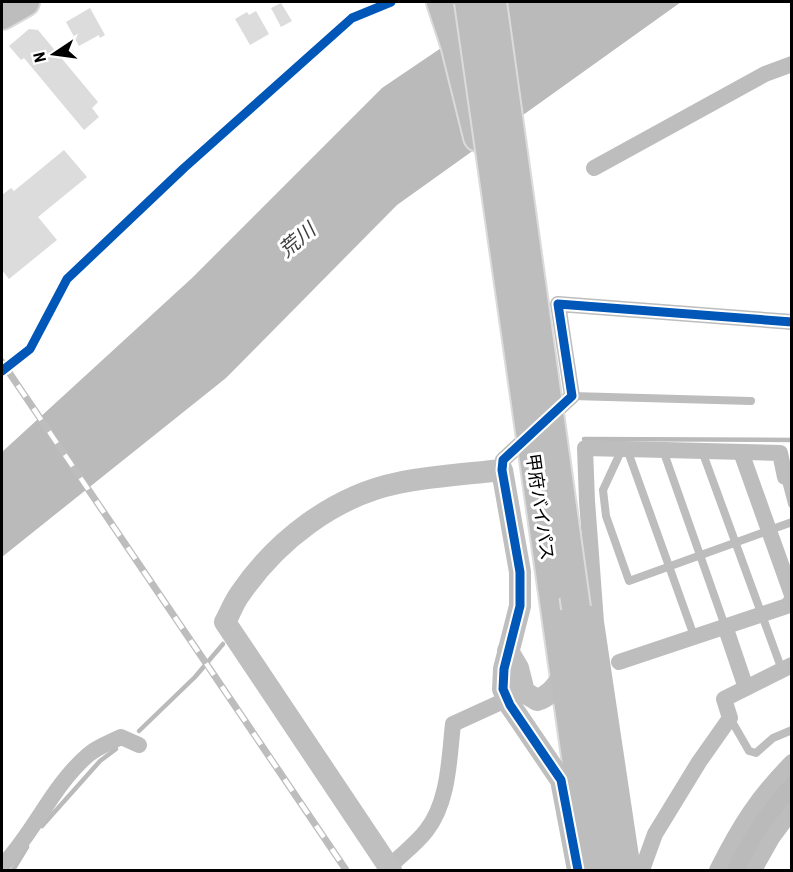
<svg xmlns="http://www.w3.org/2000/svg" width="793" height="872" font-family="'Roboto Condensed','Noto Sans JP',sans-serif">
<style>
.water{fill:#bababa}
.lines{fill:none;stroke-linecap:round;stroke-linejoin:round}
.stream{stroke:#bababa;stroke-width:4.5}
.river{stroke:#bababa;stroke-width:28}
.building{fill:#dcdcdc}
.highway-casing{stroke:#dbdbdb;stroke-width:32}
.lane{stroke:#bdbdbd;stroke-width:8}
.street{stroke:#bdbdbd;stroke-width:16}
.secondary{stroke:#bfbfbf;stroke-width:22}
.highway{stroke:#bdbdbd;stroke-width:28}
.rail-casing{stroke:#bdbdbd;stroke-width:7}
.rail{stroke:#fff;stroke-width:4.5;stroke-dasharray:14;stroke-linecap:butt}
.highway-bridge-casing{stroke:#dbdbdb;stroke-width:32;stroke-linecap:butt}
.highway-bridge{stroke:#bdbdbd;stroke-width:28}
.cycleway-casing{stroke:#fff;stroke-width:13}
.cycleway{stroke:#0057b8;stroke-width:9}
.labels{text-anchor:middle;stroke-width:6;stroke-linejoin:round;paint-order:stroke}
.street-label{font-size:18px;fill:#000;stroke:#fff}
.water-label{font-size:20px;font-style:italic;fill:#3e3e3e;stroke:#fff}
</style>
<rect width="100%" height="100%" fill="#fff"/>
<path class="water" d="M509 2H681L397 205 226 378 2 557V452L192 278 382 88Z"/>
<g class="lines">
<g class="stream">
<path d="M584 439 792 440"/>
<path d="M139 731 195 677 223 644"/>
<path d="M42 826 100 761 116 749"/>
<path d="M13 870 27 847"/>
</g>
<path class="river" d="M738 870 757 830 792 789"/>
</g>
<g class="building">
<path d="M281 3 292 21 281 27 271 8Z"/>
<path d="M90 8 105 35 100 38 99 35 79 46 66 22Z"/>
<path d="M256 11 269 34 250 45 235 19 247 12 249 15Z"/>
<path d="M29 29 38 30 98 102 92 108 99 117 84 130 24 58 21 60 9 46Z"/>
<path d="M64 150 87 177 38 217 57 240 9 279 2 270V195L11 188 14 191Z"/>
</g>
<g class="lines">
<g class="highway-casing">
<g id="highway">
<path d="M441 2 455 44 478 137"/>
<path d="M2 15 25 2"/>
<path d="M552 586 592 870"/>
<path d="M576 608 613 870"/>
</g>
</g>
<g class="lane">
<path d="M572 396 751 401"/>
<path d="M622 449 603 490 606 516 629 581 792 522"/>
<path d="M627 449 694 636"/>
<path d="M663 450 725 626"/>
<path d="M702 451 782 670"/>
<path d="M785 477 792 504"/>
<path d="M730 718 749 751 756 753 773 738 792 730"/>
</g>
<g class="street">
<path d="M594 168 765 74 792 64"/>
<path d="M741 452 792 595"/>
<path d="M502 470 503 460 572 396 558 304 792 322"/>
<path d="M725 626 746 688"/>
<path d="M619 662 787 606 792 600"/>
<path d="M2 866C34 833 52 786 88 755 97 747 111 742 121 737L139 745"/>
<path d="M389 867C401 855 416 844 426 831 449 802 449 759 453 724L499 703"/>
<path d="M633 870 596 622 587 501 585 448 780 453 785 477 792 476"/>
<path d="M642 870 655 834 699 762 730 718 724 699 792 665"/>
<path d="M717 870C739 826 757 797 792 762"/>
<path d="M754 870 772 838 792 811"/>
</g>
<g class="secondary">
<path d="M508 651 518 668 524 692 537 700C550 696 556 686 564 676"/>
<path d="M391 870 225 622C230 613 234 602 240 594 276 541 334 496 398 483 432 476 467 474 502 470L520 572V606L504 669 503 689 510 705 561 780 578 870"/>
</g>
<use href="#highway" class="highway"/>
<g class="rail-casing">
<path id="rail" d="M2 362 346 870"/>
</g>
<use href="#rail" class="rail"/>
<g class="highway-bridge-casing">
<g id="highway-bridge">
<path d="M469 2 552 586"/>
<path d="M492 2 576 608"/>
</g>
</g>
<use href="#highway-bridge" class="highway-bridge"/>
<g class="cycleway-casing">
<g id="cycleway">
<path d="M2 371 30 349 67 279 184 168 352 18 391 2"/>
<path d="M578 870 561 780 510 705 503 689 504 669 520 606V572L502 470 503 460 572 396 558 304 792 322"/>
</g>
</g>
<use href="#cycleway" class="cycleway"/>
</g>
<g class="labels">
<g class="street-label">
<text transform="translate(540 507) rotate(82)" y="6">甲府バイパス</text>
</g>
<g class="water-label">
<text transform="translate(297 240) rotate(-40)" y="7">荒川</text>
</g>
</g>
<rect width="793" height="872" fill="none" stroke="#000000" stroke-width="6"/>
<g transform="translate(54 54) rotate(257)" stroke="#ffffff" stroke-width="4.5" paint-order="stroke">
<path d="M0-4.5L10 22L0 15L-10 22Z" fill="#000000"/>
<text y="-9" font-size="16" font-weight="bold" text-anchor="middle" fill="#000000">N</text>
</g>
</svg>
